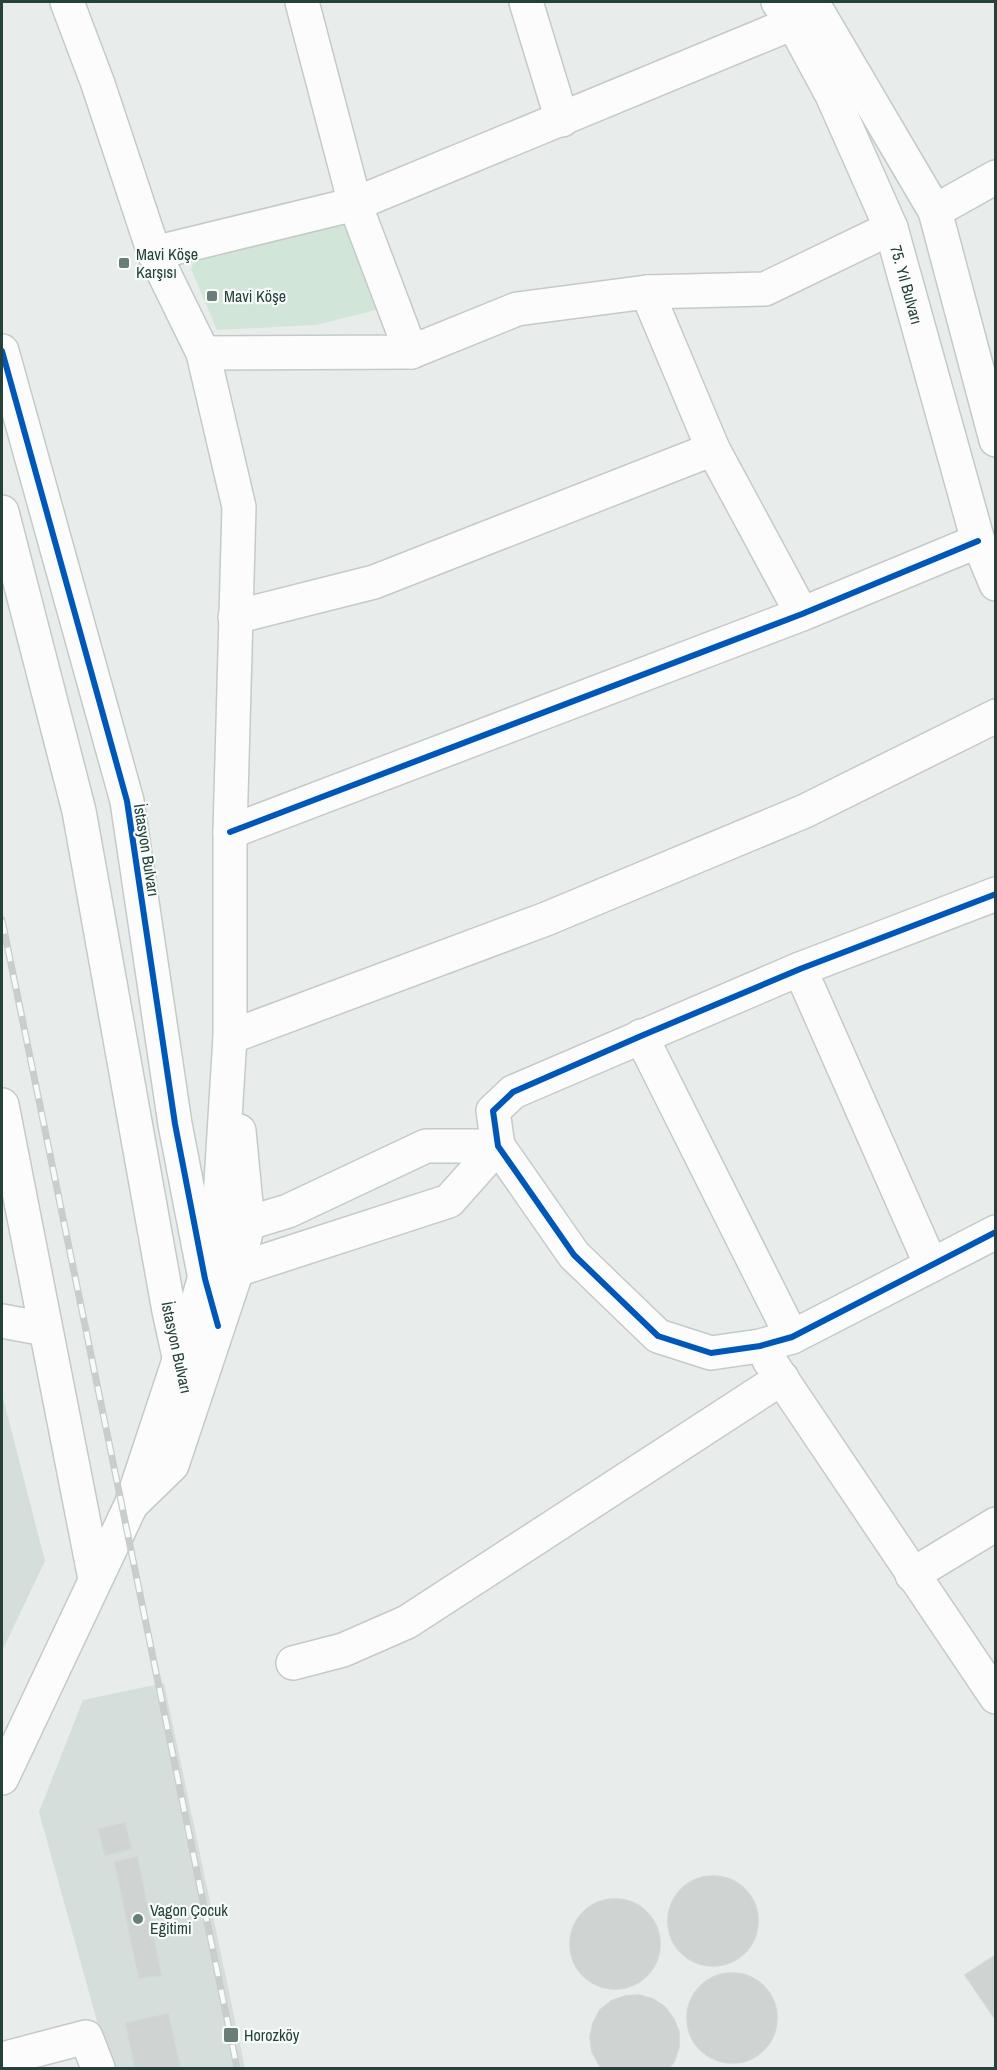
<svg xmlns="http://www.w3.org/2000/svg" width="997" height="2070" font-family="'Archivo Narrow',sans-serif">
<style>
.built{fill:#d6dedb}
.green{fill:#d1e6d8}
.building{fill:#cfd4d2;stroke:#d1d6d4;stroke-width:1.5}
.lines{fill:none;stroke-linecap:round;stroke-linejoin:round}
.street-casing{stroke:#c5cac8;stroke-width:36}
.secondary-casing{stroke:#c3cbc8;stroke-width:36}
.street{stroke:#fcfcfc;stroke-width:33}
.secondary{stroke:#fcfcfc;stroke-width:33}
.rail-casing{stroke:#c9cdcc;stroke-width:7}
.rail{stroke:#f7fbf9;stroke-width:4.5;stroke-dasharray:14;stroke-linecap:butt}
.cycleway-casing{stroke:#f7fbf9;stroke-width:10}
.cycleway{stroke:#0057b8;stroke-width:6}
.poi-dot{fill:#697e78;stroke:#f7fbf9;stroke-width:2}
.labels{text-anchor:middle;stroke-width:4.5;stroke-linejoin:round;paint-order:stroke}
.poi-label{font-size:16px;fill:#24423a;stroke:#f7fbf9;text-anchor:start}
.street-label{font-size:16px;fill:#24423a;stroke:#f7fbf9}
</style>
<rect width="100%" height="100%" fill="#e8edeb"/>
<g class="built">
<path d="M2 1394 45 1561 2 1651Z"/>
<path d="M164 1683 245 2068H110L39 1812 83 1700Z"/>
</g>
<path class="green" d="M353 208 380 309 316 325 217 330 191 269 200 246Z"/>
<g class="building">
<path d="M125 1823 131 1849 105 1855 99 1829Z"/>
<path d="M137 1857 161 1975 139 1978 115 1862Z"/>
<circle cx="713" cy="1921" r="45"/>
<circle cx="615" cy="1944" r="45"/>
<path d="M996 1955V2020L965 1975Z"/>
<circle cx="732" cy="2018" r="45"/>
<path d="M639 1995 653 1999 665 2007 674 2019 679 2032V2047L674 2062 669 2068H601L592 2052 590 2037 593 2023 600 2010 611 2001 625 1996Z"/>
<path d="M168 2014 180 2067 135 2068 126 2023Z"/>
</g>
<g class="lines">
<g class="street-casing">
<g id="street">
<path d="M302 2 355 204 411 352"/>
<path d="M526 2 562 120"/>
<path d="M154 253 355 204 793 23"/>
<path d="M647 292 713 449 802 614"/>
<path d="M203 353 411 352 517 309 647 292 765 289 891 228"/>
<path d="M235 617 374 582 713 449"/>
<path d="M230 832 802 614 978 541"/>
<path d="M800 969 931 1265"/>
<path d="M641 1036 792 1337"/>
<path d="M230 1037 546 919 805 811 996 716"/>
<path d="M2 1105 95 1579"/>
<path d="M498 1146 493 1111 513 1092 800 969 996 894"/>
<path d="M2 1321 45 1329"/>
<path d="M769 1360 996 1697"/>
<path d="M912 1575 996 1524"/>
<path d="M293 1663 343 1650 407 1622 782 1378"/>
<path d="M2 2059 86 2037 98 2068"/>
</g>
</g>
<g class="secondary-casing">
<g id="secondary">
<path id="s1" d="M778 2 793 23 832 95 891 228 978 541 996 584"/>
<path d="M812 2 935 211 996 440"/>
<path d="M935 211 996 177"/>
<path d="M2 351 127 801 175 1124 205 1279 218 1326"/>
<path id="s2" d="M2 512 79 811 169 1311 190 1407"/>
<path d="M498 1146 574 1255 658 1336 711 1353 760 1346 792 1337 996 1232"/>
<path d="M228 1229 288 1211 426 1146H498"/>
<path d="M221 1275 449 1201 498 1146"/>
<path d="M135 1501 172 1465 237 1270 248 1224 239 1131"/>
<path d="M2 1778 131 1505 193 1318 218 1231 230 1037V832L239 507 203 353 154 253 98 84 67 2"/>
</g>
</g>
<use href="#street" class="street"/>
<use href="#secondary" class="secondary"/>
<g class="rail-casing">
<path id="rail" d="M2 920 237 2068"/>
</g>
<use href="#rail" class="rail"/>
<g class="cycleway-casing">
<g id="cycleway">
<path d="M2 351 127 801 175 1124 205 1279 218 1326"/>
<path d="M230 832 802 614 978 541"/>
<path d="M996 894 800 969 641 1036 513 1092 493 1111 498 1146 574 1255 658 1336 711 1353 760 1346 792 1337 996 1232"/>
</g>
</g>
<use href="#cycleway" class="cycleway"/>
</g>
<g class="poi-dot">
<rect x="118" y="257" width="12" height="12" rx="3"/>
<rect x="206" y="290" width="12" height="12" rx="3"/>
<circle cx="138" cy="1919" r="6"/>
<rect x="223" y="2027" width="16" height="16" rx="3"/>
</g>
<g class="labels">
<g class="poi-label">
<text x="136" y="260">Mavi Köşe<tspan x="136" dy="18">Karşısı</tspan></text>
<text x="224" y="302">Mavi Köşe</text>
<text x="150" y="1916">Vagon Çocuk<tspan x="150" dy="18">Eğitimi</tspan></text>
<text x="244" y="2041">Horozköy</text>
</g>
<g class="street-label">
<text dy="6" stroke="none"><textPath href="#s1" startOffset="312">75. Yıl Bulvarı</textPath></text>
<text transform="translate(147 850) rotate(81)" y="6">İstasyon Bulvarı</text>
<text dy="6" stroke="none"><textPath href="#s2" startOffset="854">İstasyon Bulvarı</textPath></text>
</g>
</g>
<rect width="997" height="2070" fill="none" stroke="#24423a" stroke-width="6"/>
</svg>
